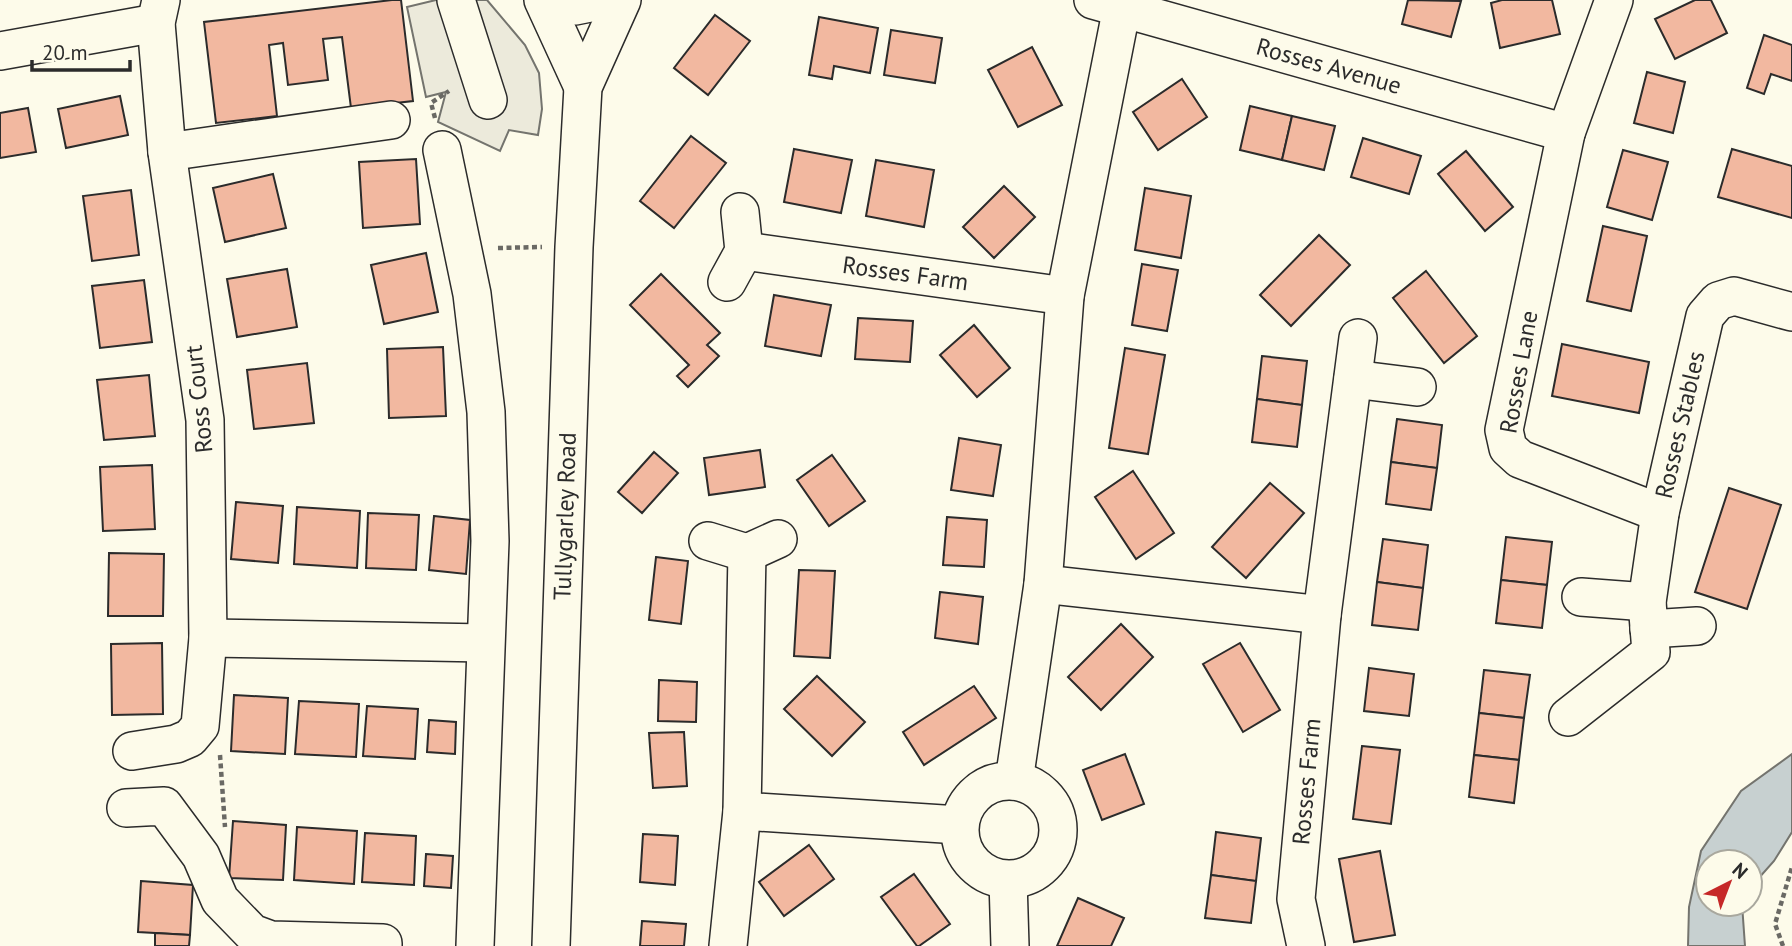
<svg xmlns="http://www.w3.org/2000/svg" width="1792" height="946" font-family="'PT Sans',sans-serif">
<style>
.parking{fill:#eceadb;stroke:#74746e;stroke-width:2}
.water{fill:#c7d0d0;stroke:#74746e;stroke-width:2}
.building{fill:#f2b8a0;stroke:#2b2b2b;stroke-width:2}
.lines{fill:none;stroke-linecap:round;stroke-linejoin:round}
.minor-casing{stroke:#2b2b2b;stroke-width:40}
.path{stroke:#6a6964;stroke-width:4.5;stroke-dasharray:5 3.5;stroke-linecap:butt}
.minor{stroke:#fdfbea;stroke-width:37}
.labels{text-anchor:middle;stroke-width:5;stroke-linejoin:round;paint-order:stroke}
.street-label{font-size:24px;fill:#2b2b2b;stroke:#fdfbea}
</style>
<rect width="100%" height="100%" fill="#fdfbea"/>
<path class="parking" d="M436 0H487L525 45 539 73 542 109 538 135 509 130 500 151 438 122 446 92 426 97 407 7Z"/>
<path class="water" d="M1792 754V832L1774 861 1750 888V862H1708V904H1742L1745 946H1688L1689 907 1701 851 1741 791Z"/>
<g class="building">
<path d="M392 0H401L413 101 351 108 342 37 323 39 328 80 288 85 283 43 269 45 277 116 216 123 204 22Z"/>
<path d="M1408 0 1461 1 1451 37 1402 24Z"/>
<path d="M1502 0H1552L1560 34 1500 48 1491 3Z"/>
<path d="M1695 0H1711L1727 33 1675 59 1655 19Z"/>
<path d="M715 15 750 41 708 95 674 68Z"/>
<path d="M819 17 878 28 870 73 834 66 832 79 809 75Z"/>
<path d="M891 30 942 38 935 83 884 75Z"/>
<path d="M1764 35 1792 45V81L1771 74 1764 94 1747 88Z"/>
<path d="M1032 47 1062 105 1018 127 988 70Z"/>
<path d="M1647 72 1685 82 1673 133 1634 123Z"/>
<path d="M1182 79 1207 117 1158 150 1133 112Z"/>
<path d="M120 96 128 135 66 148 58 109Z"/>
<path d="M1250 106 1292 116 1282 160 1240 150Z"/>
<path d="M28 108 36 152 0 158V113Z"/>
<path d="M1292 116 1335 126 1324 170 1282 160Z"/>
<path d="M691 136 726 163 674 228 640 201Z"/>
<path d="M1363 138 1421 156 1409 194 1351 177Z"/>
<path d="M794 149 852 160 841 213 784 202Z"/>
<path d="M1732 149 1792 166V218L1718 197Z"/>
<path d="M1623 150 1668 162 1652 220 1607 207Z"/>
<path d="M1466 151 1513 207 1485 231 1438 174Z"/>
<path d="M416 159 420 224 363 228 359 162Z"/>
<path d="M876 160 934 170 924 227 866 216Z"/>
<path d="M273 174 286 228 225 242 213 188Z"/>
<path d="M1004 186 1035 217 994 258 963 227Z"/>
<path d="M1145 188 1191 196 1181 258 1135 250Z"/>
<path d="M131 190 139 255 92 261 83 196Z"/>
<path d="M1603 226 1647 236 1631 311 1587 301Z"/>
<path d="M1319 235 1350 265 1291 326 1260 295Z"/>
<path d="M426 253 438 312 384 324 371 265Z"/>
<path d="M1142 264 1178 270 1167 331 1132 325Z"/>
<path d="M287 269 297 327 237 337 227 279Z"/>
<path d="M1426 271 1477 336 1444 363 1393 298Z"/>
<path d="M661 274 720 333 707 345 719 356 688 387 677 376 689 365 630 305Z"/>
<path d="M144 280 152 342 100 348 92 286Z"/>
<path d="M774 295 831 305 821 356 765 346Z"/>
<path d="M858 318 913 321 910 362 855 359Z"/>
<path d="M974 325 1010 368 977 397 940 355Z"/>
<path d="M1562 344 1649 362 1639 413 1552 396Z"/>
<path d="M443 347 446 416 389 418 387 349Z"/>
<path d="M1125 348 1165 355 1148 454 1109 448Z"/>
<path d="M1262 356 1307 361 1302 405 1257 399Z"/>
<path d="M307 363 314 423 254 429 247 370Z"/>
<path d="M149 375 155 436 104 440 97 380Z"/>
<path d="M1257 399 1302 405 1297 447 1252 442Z"/>
<path d="M1397 419 1442 425 1437 468 1391 462Z"/>
<path d="M959 438 1001 445 993 496 951 490Z"/>
<path d="M760 450 765 487 709 495 704 458Z"/>
<path d="M654 452 678 473 642 513 618 492Z"/>
<path d="M832 455 865 501 829 526 797 480Z"/>
<path d="M1391 462 1437 468 1431 510 1386 504Z"/>
<path d="M152 465 155 529 103 531 100 467Z"/>
<path d="M1133 471 1174 533 1136 559 1095 497Z"/>
<path d="M1270 483 1304 513 1246 578 1212 547Z"/>
<path d="M1729 488 1781 505 1747 609 1695 592Z"/>
<path d="M236 502 283 506 278 563 231 559Z"/>
<path d="M297 507 360 511 357 568 294 564Z"/>
<path d="M368 513 419 515 416 570 366 568Z"/>
<path d="M434 516 470 520 466 574 429 570Z"/>
<path d="M947 517 987 520 984 567 943 565Z"/>
<path d="M1506 537 1552 542 1547 585 1501 580Z"/>
<path d="M1383 539 1428 545 1423 588 1377 582Z"/>
<path d="M109 553 164 554 163 616H108Z"/>
<path d="M656 557 688 561 681 624 649 620Z"/>
<path d="M799 570 835 571 830 658 794 656Z"/>
<path d="M1501 580 1547 585 1542 628 1496 623Z"/>
<path d="M1377 582 1423 588 1418 630 1372 625Z"/>
<path d="M940 592 983 597 978 644 935 638Z"/>
<path d="M1121 624 1153 657 1101 710 1068 677Z"/>
<path d="M162 643 163 714 112 715 111 644Z"/>
<path d="M1240 643 1280 710 1243 732 1203 664Z"/>
<path d="M1369 668 1414 674 1409 716 1364 711Z"/>
<path d="M1484 670 1530 675 1524 718 1479 713Z"/>
<path d="M817 676 865 722 832 756 784 709Z"/>
<path d="M659 680 697 682 696 722 658 721Z"/>
<path d="M974 686 996 718 924 765 903 732Z"/>
<path d="M234 695 288 698 285 754 231 751Z"/>
<path d="M299 701 359 704 356 757 295 754Z"/>
<path d="M367 706 418 709 415 759 363 756Z"/>
<path d="M1479 713 1524 718 1519 760 1474 755Z"/>
<path d="M429 720 456 722 455 754 427 752Z"/>
<path d="M684 732 687 786 653 788 649 733Z"/>
<path d="M1362 746 1400 750 1391 824 1353 819Z"/>
<path d="M1125 754 1144 804 1102 820 1083 770Z"/>
<path d="M1474 755 1519 760 1514 803 1469 797Z"/>
<path d="M233 821 286 825 283 880 229 878Z"/>
<path d="M297 827 357 831 354 884 294 880Z"/>
<path d="M1216 832 1261 838 1256 881 1211 875Z"/>
<path d="M365 833 416 836 414 885 362 882Z"/>
<path d="M643 834 678 836 675 885 640 882Z"/>
<path d="M809 845 834 879 784 916 759 882Z"/>
<path d="M1380 851 1395 935 1354 942 1339 859Z"/>
<path d="M426 854 453 856 451 888 424 886Z"/>
<path d="M914 874 950 924 919 946H917L881 897Z"/>
<path d="M1211 875 1256 881 1251 923 1205 918Z"/>
<path d="M141 881 193 885 190 935 138 932Z"/>
<path d="M1078 898 1124 918 1111 946H1057Z"/>
<path d="M642 921 686 924 684 946H640Z"/>
<path d="M155 933 190 935 189 946H155Z"/>
</g>
<g class="lines">
<g class="minor-casing">
<g id="minor">
<path d="M456 0 488 100"/>
<path d="M543 0 583 87"/>
<path d="M547 0 575 6 605 0"/>
<path id="s1" d="M1093 0 1566 133"/>
<path d="M1614 0 1566 133 1504 430 1508 448 1520 459 1660 513"/>
<path d="M0 51 156 23"/>
<path d="M442 150 472 294 486 412 490 541 475 946"/>
<path d="M167 152 391 120"/>
<path id="s2" d="M744 251 1065 296"/>
<path d="M727 282 744 251 740 212"/>
<path d="M1353 379 1417 387"/>
<path d="M708 541 747 553 778 539"/>
<path d="M1043 584 1322 615"/>
<path d="M1581 597 1647 602"/>
<path d="M1649 629 1697 626"/>
<path d="M208 638 485 643"/>
<path id="s3" d="M1568 717 1651 652 1647 602 1660 513 1705 316 1718 301 1734 296 1792 312"/>
<path d="M132 751 176 744 190 738 200 726 208 638 205 420 167 152 156 23 161 0"/>
<circle cx="1009" cy="830" r="49"/>
<path d="M1014 781 1043 584 1065 296 1122 7"/>
<path d="M126 808 164 806 201 856 220 900 252 933 271 940 383 943V946"/>
<path d="M742 811 959 825"/>
<path d="M1008 880 1010 946"/>
<path id="s4" d="M551 946 574 247 583 87 622 0"/>
<path d="M728 946 742 811 747 553"/>
<path id="s5" d="M1306 946 1296 899 1322 615 1358 338"/>
</g>
</g>
<g class="path">
<path d="M435 118 431 103 449 91"/>
<path d="M498 248 542 247"/>
<path d="M220 755 225 827"/>
<path d="M1783 946 1775 924 1792 867"/>
</g>
<use href="#minor" class="minor"/>
</g>
<g class="labels">
<g class="street-label">
<text dy="8" stroke="none"><textPath href="#s1" startOffset="245">Rosses Avenue</textPath></text>
<text dy="8" stroke="none"><textPath href="#s2" startOffset="163">Rosses Farm</textPath></text>
<text transform="translate(1519 372) rotate(-80)" y="8">Rosses Lane</text>
<text transform="translate(199 399) rotate(-96)" y="8">Ross Court</text>
<text dy="8" stroke="none"><textPath href="#s3" startOffset="336">Rosses Stables</textPath></text>
<text dy="8" stroke="none"><textPath href="#s4" startOffset="430">Tullygarley Road</textPath></text>
<text dy="8" stroke="none"><textPath href="#s5" startOffset="166">Rosses Farm</textPath></text>
</g>
</g>
<g transform="translate(1729 883) rotate(42)"><circle r="33" fill="#fdfbea" stroke="#a9a89e" stroke-width="2"/>
<path d="M0-5L12 26L0 18L-12 26Z" fill="#c62828"/>
<text y="-10" font-size="19" font-weight="bold" text-anchor="middle" fill="#2b2b2b">N</text>
</g>
<path d="M32 60v10h98v-10" fill="none" stroke="#2b2b2b" stroke-width="3.5"/>
<text x="42" y="60" font-size="21" fill="#2b2b2b" stroke="#fdfbea" stroke-width="5" paint-order="stroke">20 m</text>
</svg>
